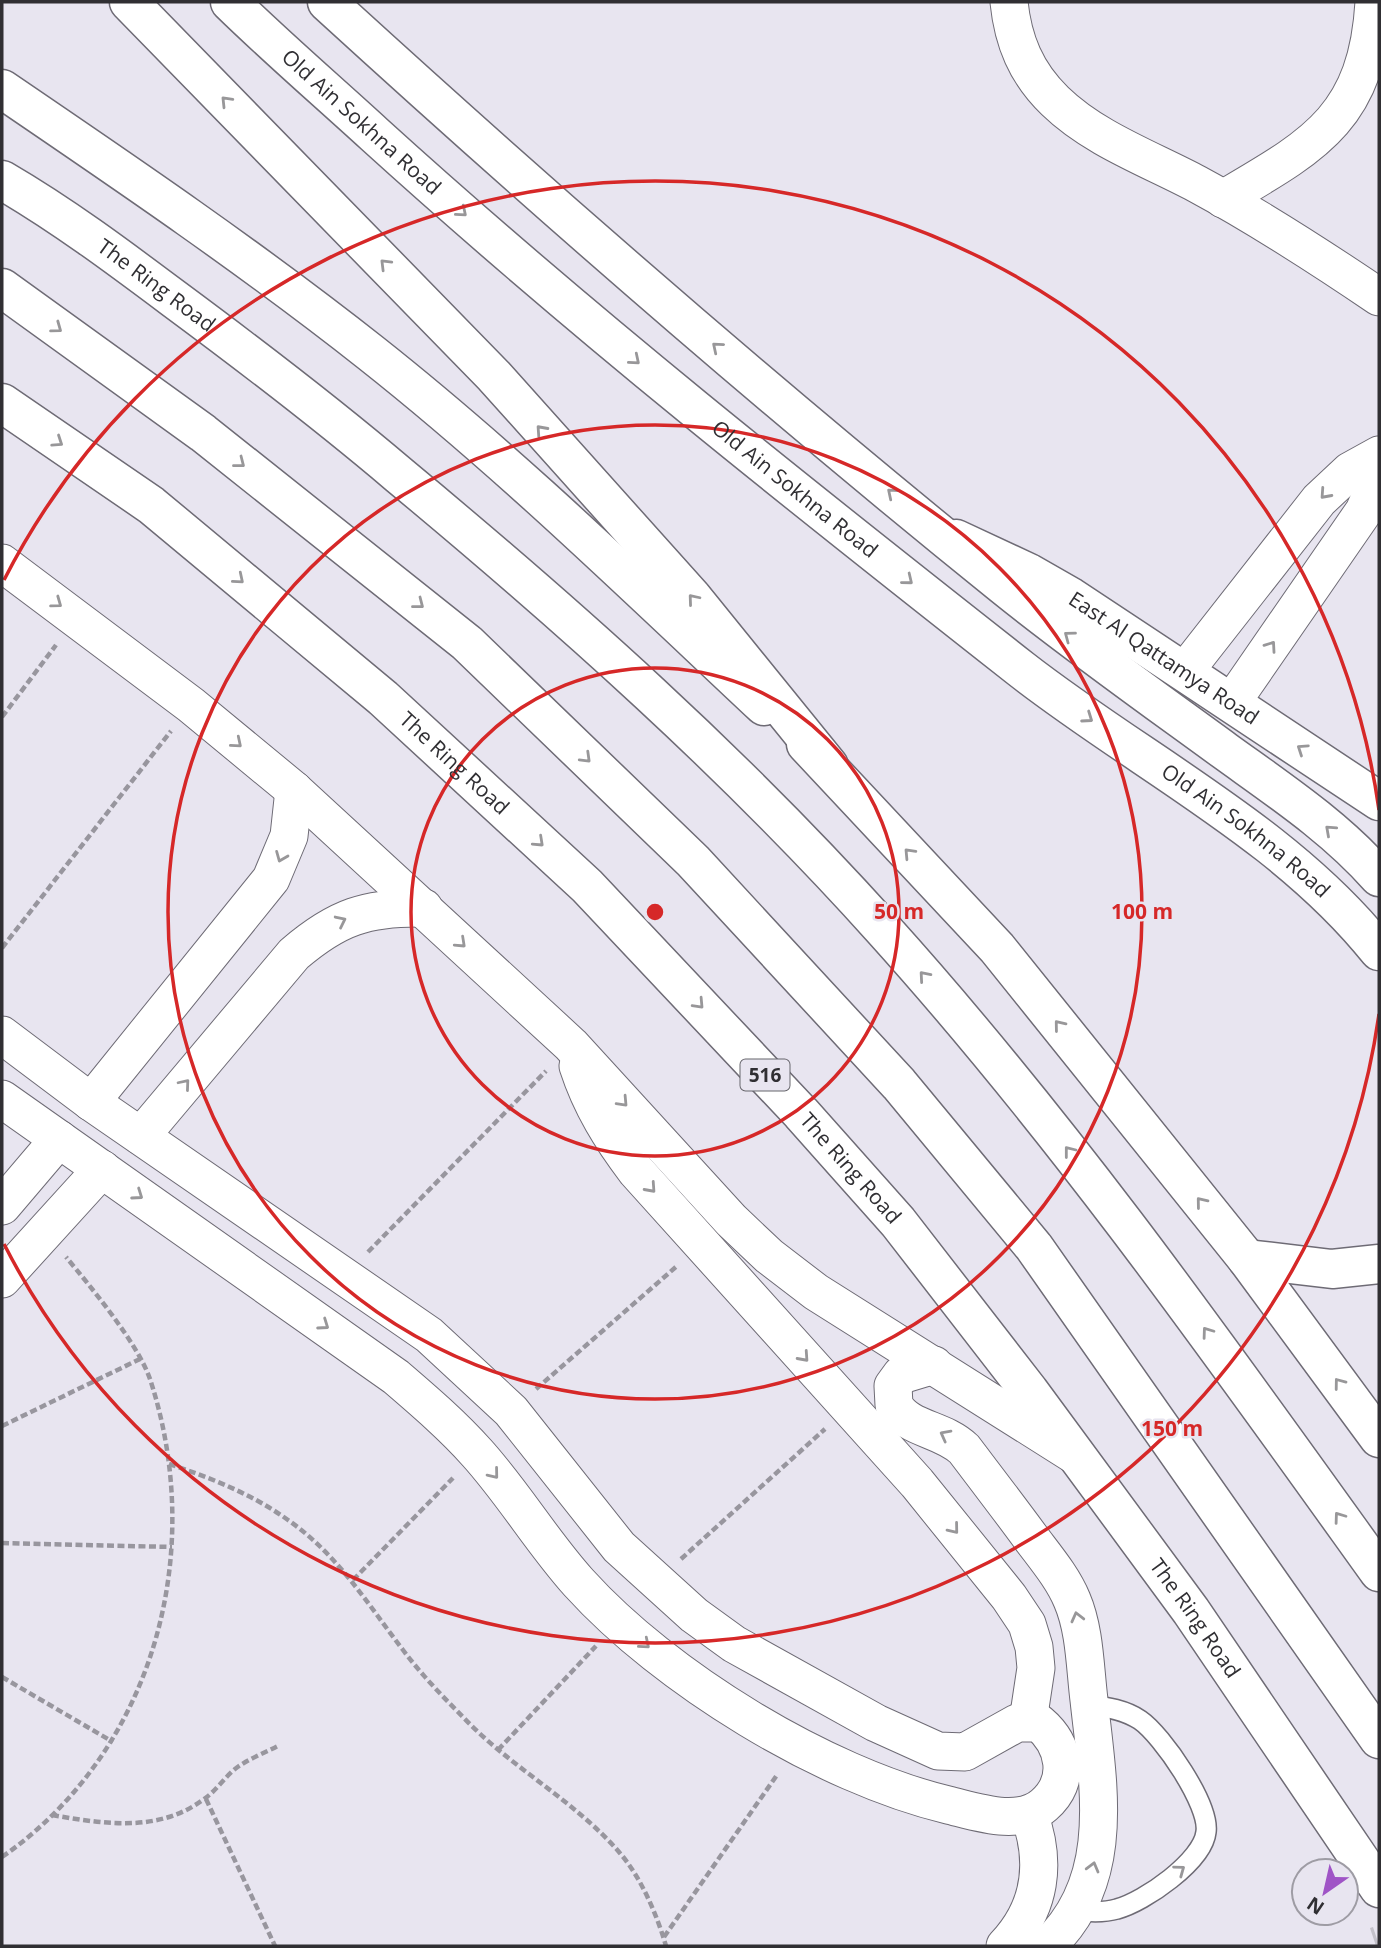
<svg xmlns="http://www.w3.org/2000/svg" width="1381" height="1948" font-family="'Open Sans',sans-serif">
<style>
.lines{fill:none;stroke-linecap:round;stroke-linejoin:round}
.tertiary-tunnel{stroke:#c3c1ca;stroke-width:38;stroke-dasharray:38 19;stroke-linecap:butt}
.service-casing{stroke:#6e6b75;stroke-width:22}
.minor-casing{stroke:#6e6b75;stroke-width:39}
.tertiary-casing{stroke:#6e6b75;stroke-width:41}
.primary-casing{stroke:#6e6b75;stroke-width:41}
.trunk-casing{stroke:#6e6b75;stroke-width:41}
.motorway-casing{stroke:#6e6b75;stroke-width:41}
.path{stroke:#98969e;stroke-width:4.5;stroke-dasharray:7 3.5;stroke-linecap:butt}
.service{stroke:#fff;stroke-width:19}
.minor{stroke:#fff;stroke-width:37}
.tertiary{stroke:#fff;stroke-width:38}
.primary{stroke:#fff;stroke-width:38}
.trunk{stroke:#fff;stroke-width:38}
.motorway{stroke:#fff;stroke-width:38}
.oneway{stroke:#989799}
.ring{fill:none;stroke:#d62828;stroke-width:3.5}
.labels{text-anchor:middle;stroke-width:5;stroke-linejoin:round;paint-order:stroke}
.shield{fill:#e8e5f0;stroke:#67666c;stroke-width:2}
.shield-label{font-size:19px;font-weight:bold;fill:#302f33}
.street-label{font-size:21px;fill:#302f33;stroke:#e8e5f0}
.centre{fill:#d62828;stroke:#e8e5f0;stroke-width:3.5}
.ring-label{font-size:21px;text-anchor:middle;font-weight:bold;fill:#d62828;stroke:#e8e5f0;stroke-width:5;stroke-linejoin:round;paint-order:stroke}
</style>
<rect width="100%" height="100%" fill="#e8e5f0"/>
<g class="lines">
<path class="tertiary-tunnel" d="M1376 1946 1379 1945"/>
<g class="service-casing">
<path id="service" d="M1074 1910C1088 1912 1103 1913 1117 1909 1144 1902 1203 1861 1206 1832 1210 1805 1162 1735 1140 1720 1125 1710 1107 1707 1089 1705"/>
</g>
<g class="minor-casing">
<g id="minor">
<path d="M1009 2C1013 41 1026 73 1055 101 1094 139 1150 159 1197 184 1260 218 1320 257 1379 297"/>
<path d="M1223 199C1315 145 1367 118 1374 2"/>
<path d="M2 563 191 705 294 790 571 1045 731 1220 769 1256 816 1292 1073 1454"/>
<path d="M1185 671 1319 500 1350 471 1379 455"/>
<path d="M1232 702 1364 511 1379 477"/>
<path d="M2 1035 91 1102 429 1335 511 1411 619 1547 694 1615 734 1644 876 1723 938 1751 965 1752 1017 1723H1039C1065 1745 1072 1781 1044 1805 1019 1827 977 1812 948 1805 823 1775 665 1678 579 1583 542 1542 514 1494 477 1453 453 1426 424 1401 396 1377L2 1099"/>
<path d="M578 1066C591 1106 611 1138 636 1171L917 1483 1009 1597 1027 1624 1034 1647 1036 1668 1028 1721"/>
<path d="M91 1102 271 879 289 836 294 790"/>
<path d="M141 1136 294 954C337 917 367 907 424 908"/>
<path d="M2 1206 59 1139"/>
<path d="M2 1279 102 1169"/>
<path d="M934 1365 901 1375 893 1386 894 1405C908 1430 942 1428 964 1449 986 1478 1009 1508 1031 1538 1046 1558 1063 1578 1072 1600 1085 1630 1085 1668 1089 1700 1098 1784 1118 1881 1047 1946"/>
<path d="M1005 1946C1041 1908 1047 1863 1029 1814"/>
</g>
</g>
<g class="tertiary-casing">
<g id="tertiary">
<path id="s1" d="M956 539 1029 573 1071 597 1379 801"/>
</g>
</g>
<g class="primary-casing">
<g id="primary">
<path id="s2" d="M230 2C276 47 326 90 374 134 581 322 801 496 1021 669 1140 762 1284 832 1379 951"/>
<path d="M327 2C547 203 772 399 1004 586 1076 644 1151 697 1225 751 1279 790 1335 827 1379 877"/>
<path d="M1247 1259 1332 1269 1379 1264"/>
</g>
</g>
<g class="trunk-casing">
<g id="trunk">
<path d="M2 89C127 174 252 259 371 353 509 462 636 586 764 706"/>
<path id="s3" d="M2 403 151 505 383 698 587 886 801 1113 898 1222 1029 1391 1191 1611 1379 1888"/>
<path d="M806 744 997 948 1247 1259 1379 1438"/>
</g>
</g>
<g class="motorway-casing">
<g id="motorway">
<path d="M129 2 494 376 692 597 829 766"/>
<path id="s4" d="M2 180C62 215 117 256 173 298 250 355 326 413 399 475 570 617 735 764 883 929 1065 1131 1221 1352 1379 1572"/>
<path d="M2 288 203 433 467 643 693 861 899 1084 1034 1247 1379 1739"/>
</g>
</g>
<g class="path">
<path d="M2 717 56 645"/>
<path d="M2 948 171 731"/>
<path d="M368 1252 546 1071"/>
<path d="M536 1389 677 1266"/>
<path d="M2 1426 140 1359"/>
<path d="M169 1464C211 1478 252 1494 288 1520 338 1555 367 1603 403 1650 421 1674 442 1696 463 1717 510 1767 574 1800 619 1852 641 1877 657 1915 666 1946"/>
<path d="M2 1543 172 1547"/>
<path d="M681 1559 825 1429"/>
<path d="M353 1580 453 1478"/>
<path d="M2 1677 113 1742"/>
<path d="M498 1750 596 1646"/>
<path d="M206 1799 275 1946"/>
<path d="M52 1815C104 1824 159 1833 204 1799 216 1791 224 1778 235 1769 248 1759 264 1753 278 1746"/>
<path d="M2 1857C154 1751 207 1553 150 1379 138 1344 91 1287 66 1257"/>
<path d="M664 1937 777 1775"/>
</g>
<use href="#service" class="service"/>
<use href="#minor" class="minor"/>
<use href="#tertiary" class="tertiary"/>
<use href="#primary" class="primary"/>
<use href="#trunk" class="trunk"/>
<use href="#motorway" class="motorway"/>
</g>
<defs><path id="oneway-chevron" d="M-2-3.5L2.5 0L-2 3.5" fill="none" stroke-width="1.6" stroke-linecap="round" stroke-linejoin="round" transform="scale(1.75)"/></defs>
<g class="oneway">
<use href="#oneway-chevron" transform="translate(226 101) rotate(-134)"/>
<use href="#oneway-chevron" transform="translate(462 212) rotate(40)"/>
<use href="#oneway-chevron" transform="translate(385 264) rotate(-135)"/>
<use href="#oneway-chevron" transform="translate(57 328) rotate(36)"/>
<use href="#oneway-chevron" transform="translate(717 347) rotate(-140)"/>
<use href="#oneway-chevron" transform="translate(635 360) rotate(40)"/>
<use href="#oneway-chevron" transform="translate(541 430) rotate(-132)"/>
<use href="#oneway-chevron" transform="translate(58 442) rotate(34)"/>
<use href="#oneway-chevron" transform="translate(240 463) rotate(38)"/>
<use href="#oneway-chevron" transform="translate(892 493) rotate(-140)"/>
<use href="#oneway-chevron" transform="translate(1325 494) rotate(132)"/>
<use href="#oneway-chevron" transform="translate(239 579) rotate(40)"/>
<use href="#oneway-chevron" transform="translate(908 580) rotate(39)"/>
<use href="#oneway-chevron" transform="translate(693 599) rotate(-130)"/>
<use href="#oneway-chevron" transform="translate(57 603) rotate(36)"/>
<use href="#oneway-chevron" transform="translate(419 604) rotate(38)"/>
<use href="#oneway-chevron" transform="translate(1069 636) rotate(-143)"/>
<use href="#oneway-chevron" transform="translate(1271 646) rotate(-55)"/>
<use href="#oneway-chevron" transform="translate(1088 718) rotate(35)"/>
<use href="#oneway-chevron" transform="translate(237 743) rotate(40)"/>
<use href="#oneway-chevron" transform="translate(1302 749) rotate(-146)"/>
<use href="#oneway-chevron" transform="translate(586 758) rotate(44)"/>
<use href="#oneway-chevron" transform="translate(1330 830) rotate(-138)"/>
<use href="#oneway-chevron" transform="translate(539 842) rotate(43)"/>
<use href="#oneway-chevron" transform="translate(909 853) rotate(-133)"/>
<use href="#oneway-chevron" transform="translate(281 857) rotate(112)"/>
<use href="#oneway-chevron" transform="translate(341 921) rotate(-26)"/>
<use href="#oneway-chevron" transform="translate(461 943) rotate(43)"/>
<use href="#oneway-chevron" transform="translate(924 976) rotate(-131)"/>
<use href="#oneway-chevron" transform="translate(699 1004) rotate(47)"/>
<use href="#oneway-chevron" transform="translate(1059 1025) rotate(-129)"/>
<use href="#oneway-chevron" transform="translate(185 1084) rotate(-50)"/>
<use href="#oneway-chevron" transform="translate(623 1102) rotate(47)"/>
<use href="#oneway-chevron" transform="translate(1069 1151) rotate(-128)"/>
<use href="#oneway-chevron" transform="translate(651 1188) rotate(48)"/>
<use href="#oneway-chevron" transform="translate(138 1195) rotate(35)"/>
<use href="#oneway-chevron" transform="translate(1201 1202) rotate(-129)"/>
<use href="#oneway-chevron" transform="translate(324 1325) rotate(35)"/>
<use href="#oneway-chevron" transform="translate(1207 1332) rotate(-126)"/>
<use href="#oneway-chevron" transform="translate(804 1357) rotate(48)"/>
<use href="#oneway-chevron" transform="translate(1339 1383) rotate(-127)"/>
<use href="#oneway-chevron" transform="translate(945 1435) rotate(-152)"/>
<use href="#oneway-chevron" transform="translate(494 1474) rotate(51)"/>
<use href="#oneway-chevron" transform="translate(1339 1517) rotate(-126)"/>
<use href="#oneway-chevron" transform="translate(954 1529) rotate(51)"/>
<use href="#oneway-chevron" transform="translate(1077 1617) rotate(-104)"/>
<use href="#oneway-chevron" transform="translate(645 1644) rotate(40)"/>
<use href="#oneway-chevron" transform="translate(1093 1867) rotate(-75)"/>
<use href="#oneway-chevron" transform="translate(1180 1870) rotate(-36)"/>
</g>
<g class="ring">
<circle cx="655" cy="912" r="244"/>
<circle cx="655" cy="912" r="487"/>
<path d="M1379 1014A731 731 0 0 1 4 1244M4 580A731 731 0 0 1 1379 810"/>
</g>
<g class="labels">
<rect class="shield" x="740.5" y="1059.5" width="49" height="31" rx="5"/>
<g class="shield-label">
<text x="765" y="1082">516</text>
</g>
<g class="street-label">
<text dy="7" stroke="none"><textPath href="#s2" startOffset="178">Old Ain Sokhna Road</textPath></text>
<text dy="7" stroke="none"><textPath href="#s4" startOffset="187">The Ring Road</textPath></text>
<text dy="7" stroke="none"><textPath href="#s2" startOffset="746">Old Ain Sokhna Road</textPath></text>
<text dy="7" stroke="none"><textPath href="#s1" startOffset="240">East Al Qattamya Road</textPath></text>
<text dy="7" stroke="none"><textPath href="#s3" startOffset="579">The Ring Road</textPath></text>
<text dy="7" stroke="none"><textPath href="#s2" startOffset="1312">Old Ain Sokhna Road</textPath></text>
<text dy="7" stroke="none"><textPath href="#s3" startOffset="1146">The Ring Road</textPath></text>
<text dy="7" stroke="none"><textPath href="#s3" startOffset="1713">The Ring Road</textPath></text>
</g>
</g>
<circle cx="655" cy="912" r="10" class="centre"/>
<g class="ring-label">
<text x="899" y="919">50 m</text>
<text x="1142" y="919">100 m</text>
<text x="1172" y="1436">150 m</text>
</g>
<rect width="1381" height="1948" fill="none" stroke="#302f33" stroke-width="7"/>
<g transform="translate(1325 1892) rotate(214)"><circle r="33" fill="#e8e5f0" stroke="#9e9ca4" stroke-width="2"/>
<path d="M0-5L12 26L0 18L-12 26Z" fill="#9f54c6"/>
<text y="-10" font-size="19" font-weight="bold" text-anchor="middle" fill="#302f33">N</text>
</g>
</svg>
